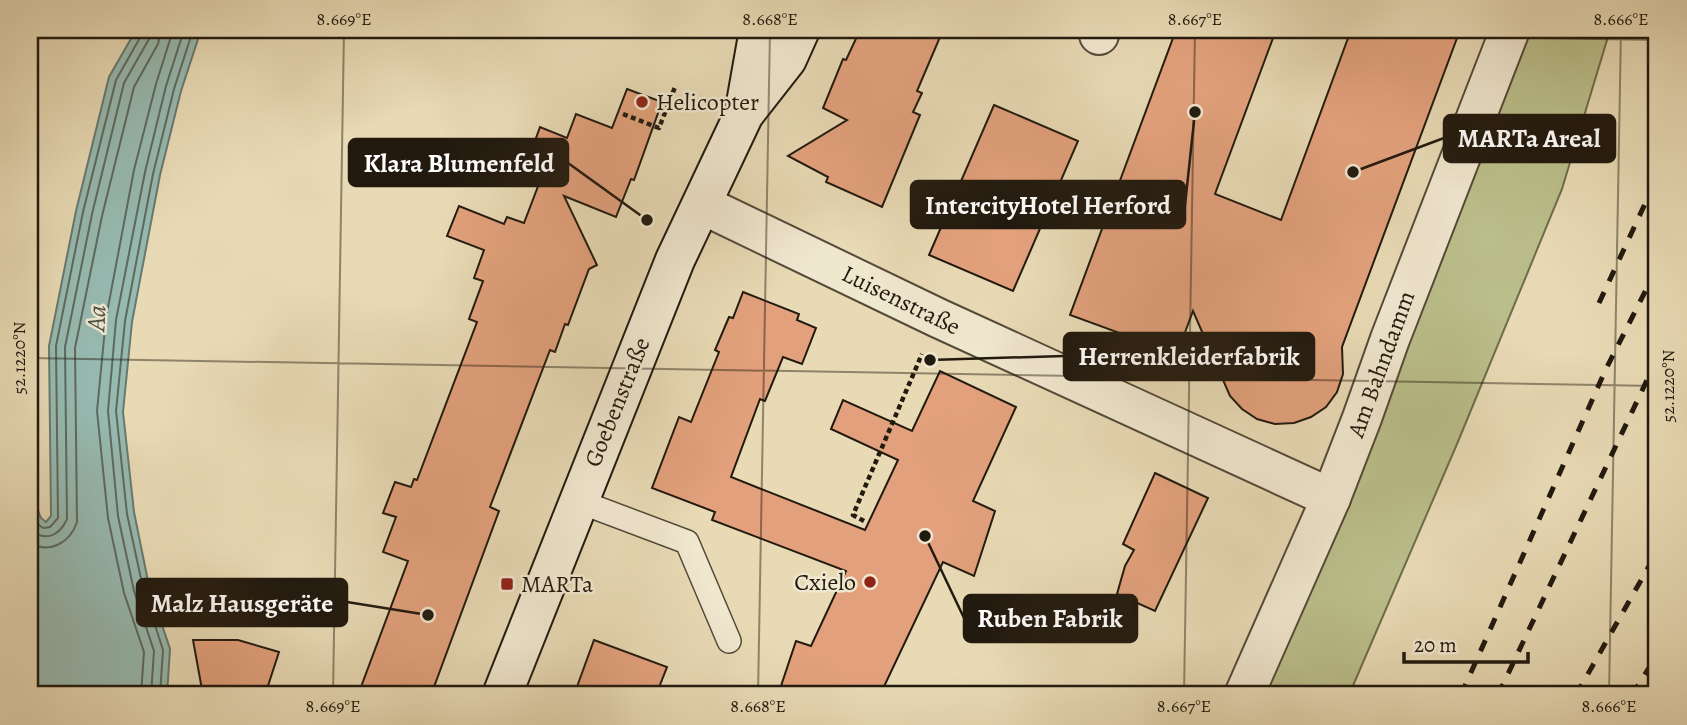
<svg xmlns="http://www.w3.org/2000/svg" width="1687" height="725" font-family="Alegreya,serif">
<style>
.green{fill:#babe8a;stroke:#6e6c4c;stroke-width:2}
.water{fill:#97bab1;stroke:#687a70;stroke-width:2}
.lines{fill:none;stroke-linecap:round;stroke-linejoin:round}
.shore{stroke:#5c6a60;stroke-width:2}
.building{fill:#e2a17c;stroke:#221a0f;stroke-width:2}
.lane-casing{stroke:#544a38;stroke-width:26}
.street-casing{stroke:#544a38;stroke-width:42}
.secondary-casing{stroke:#221a0f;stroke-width:42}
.path{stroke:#221a0f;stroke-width:4.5;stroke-dasharray:5 3.5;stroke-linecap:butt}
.lane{stroke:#f0e7cf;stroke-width:23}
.street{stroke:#f0e7cf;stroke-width:38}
.secondary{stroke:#f0e7cf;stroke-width:38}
.rail{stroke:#221a0f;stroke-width:5;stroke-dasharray:12 12;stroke-linecap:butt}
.ticks{fill:none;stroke:#221a0f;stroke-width:2;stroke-opacity:0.45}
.poi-dot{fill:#8f2418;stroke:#f0e7cf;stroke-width:2.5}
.labels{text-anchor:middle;stroke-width:5;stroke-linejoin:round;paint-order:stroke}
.poi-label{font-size:24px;fill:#221a0f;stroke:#f0e7cf;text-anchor:start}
.street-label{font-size:24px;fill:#221a0f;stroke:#f0e7cf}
.water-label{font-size:26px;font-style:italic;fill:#4b5248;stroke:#f0e7cf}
.leader{fill:none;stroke:#221a0f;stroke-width:2.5}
.callout-dot{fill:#221a0f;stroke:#f0e7cf;stroke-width:2.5}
.callout{fill:#221a0f;stroke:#221a0f;stroke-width:2.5}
.callout-label{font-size:26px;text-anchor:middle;font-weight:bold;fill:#fff}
.neatline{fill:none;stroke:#221a0f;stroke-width:2.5}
.ticks-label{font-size:18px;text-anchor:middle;fill:#221a0f}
</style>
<rect width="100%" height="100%" fill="#e8dab5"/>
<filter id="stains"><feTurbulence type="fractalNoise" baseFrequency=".00286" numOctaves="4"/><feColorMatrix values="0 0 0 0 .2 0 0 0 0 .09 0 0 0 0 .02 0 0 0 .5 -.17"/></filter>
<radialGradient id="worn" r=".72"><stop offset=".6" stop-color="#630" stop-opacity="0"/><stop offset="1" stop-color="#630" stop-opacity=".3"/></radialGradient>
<path class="green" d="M1527 30H1610L1562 189 1457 444 1349 695H1260Z"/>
<path class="water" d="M136 30H201L181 91 160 175 132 322 123 412 134 512 149 586 170 649 167 695H30V490L41 518 46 522 51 516 49 346 76 211 109 77Z"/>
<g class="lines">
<g class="shore">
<path d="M30 509 35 522 43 528 50 527 58 518 56 346 83 212 116 80 141 36 142 30"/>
<path d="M30 529C44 542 59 537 67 519L65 347 92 214 124 83 149 39 151 30"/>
<path d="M30 543C50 554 70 543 77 522L75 348 102 216 134 87 158 44 161 30"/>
<path d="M141 695 144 652 124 593 108 518 97 411 106 318 134 170 156 84 173 30"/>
<path d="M151 695 154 651 134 591 118 516 108 411 116 320 145 172 166 86 184 30"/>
<path d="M160 695 163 650 143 588 127 514 116 411 125 321 153 174 174 89 193 30"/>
</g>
</g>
<g class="building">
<path d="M860 30H943L917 91 922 93 913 112 920 115 882 207 826 182 828 177 788 156 847 120 823 108 843 59 846 60Z"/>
<path d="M1176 30H1276L1215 194 1281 220 1351 30H1460L1342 347 1343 374 1337 392 1326 407 1311 417 1294 423 1275 424 1257 419 1242 409 1230 396 1193 311 1177 354 1070 315Z"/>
<path d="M627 89 662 102 634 180 631 179 616 217 564 196 597 265 589 269 568 325 565 324 555 352 550 350 490 507 499 511 431 695H358L408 561 383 552 396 517 383 513 395 482 411 487 414 479 417 480 477 322 469 319 483 281 474 278 484 250 447 236 459 206 504 224 507 217 524 223 540 181 532 149 540 127 567 138 576 114 612 128Z"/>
<path d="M994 105 1078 141 1013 291 929 255Z"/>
<path d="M743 292 799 314 797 320 816 328 802 364 783 357 765 401 760 399 731 477 865 530 898 460 831 429 843 400 912 431 940 371 1016 407 973 501 995 511 974 576 943 562 880 695H778L796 641 811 646 846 571 712 520 715 512 652 488 679 417 691 422 719 352 715 350 729 317 733 318Z"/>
<path d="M1155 473 1208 498 1155 611 1117 594 1125 566 1134 550 1123 544Z"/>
<path d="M193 640H238L279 652 265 695H203Z"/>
<path d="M594 640 667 667 656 695H574Z"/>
</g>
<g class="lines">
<g class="lane-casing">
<path id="lane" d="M578 501 687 542 729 641"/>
</g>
<g class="street-casing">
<g id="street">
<path d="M1099 35V30"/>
<path d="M703 205 938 318 1331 498"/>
<path d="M1244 695 1331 498 1362 418 1390 339 1510 30"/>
</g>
</g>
<g class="secondary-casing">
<g id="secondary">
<path d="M745 109 759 30"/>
<path d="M502 695 675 260 744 114 787 59 800 30"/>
</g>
</g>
<g class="path">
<path d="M623 114 659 128 675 87"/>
<path d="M864 521 853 515 922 354"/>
</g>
<use href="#lane" class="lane"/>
<use href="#street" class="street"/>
<use href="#secondary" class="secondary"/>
<g class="rail">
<path d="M1599 303 1657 178"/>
<path d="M1461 695 1605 371 1657 268"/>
<path d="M1498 695 1657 359"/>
<path d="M1576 695 1657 552"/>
<path d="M1632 695 1657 655"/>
</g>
</g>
<path class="ticks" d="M1045 30 1657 40M30 358 1657 386M333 695 344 30M758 695 770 30M1184 695 1195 30M1609 695 1621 30"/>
<g class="poi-dot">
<circle cx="642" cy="102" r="7"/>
<circle cx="870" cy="582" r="7"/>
<rect x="500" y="577" width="14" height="14" rx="3.5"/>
</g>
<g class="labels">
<g class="poi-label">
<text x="656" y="110">Helicopter</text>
<text x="856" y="590" text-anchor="end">Cxielo</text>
<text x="521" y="592">MARTa</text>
</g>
<g class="street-label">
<text transform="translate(901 300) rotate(26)" y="8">Luisenstraße</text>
<text transform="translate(1381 364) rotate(-70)" y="8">Am Bahndamm</text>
<text transform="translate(617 402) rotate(-68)" y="8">Goebenstraße</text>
</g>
<g class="water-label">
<text transform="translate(96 318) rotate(-87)" y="9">Aa</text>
</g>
</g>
<path class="leader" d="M1353 172L1444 138M647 220L568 163M1195 112L1185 205M930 360L1064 356M428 615L347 602M925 536L964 618"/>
<g class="callout-dot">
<circle cx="1353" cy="172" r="7"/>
<circle cx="647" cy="220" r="7"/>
<circle cx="1195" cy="112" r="7"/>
<circle cx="930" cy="360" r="7"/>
<circle cx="428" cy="615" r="7"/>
<circle cx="925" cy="536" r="7"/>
</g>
<g class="callout">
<rect x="1444" y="115" width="171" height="47" rx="7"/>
<rect x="349" y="139" width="219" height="47" rx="7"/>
<rect x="911" y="181" width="274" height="47" rx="7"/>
<rect x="1064" y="333" width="250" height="47" rx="7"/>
<rect x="137" y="579" width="210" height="47" rx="7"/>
<rect x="964" y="595" width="173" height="47" rx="7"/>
</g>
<g class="callout-label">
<text x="1529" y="147">MARTa Areal</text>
<text x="459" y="172">Klara Blumenfeld</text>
<text x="1048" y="214">IntercityHotel Herford</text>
<text x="1189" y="365">Herrenkleiderfabrik</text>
<text x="242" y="612">Malz Hausgeräte</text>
<text x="1050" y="627">Ruben Fabrik</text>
</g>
<rect width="1687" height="725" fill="none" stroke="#e8dab5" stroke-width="77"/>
<path d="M1404 652v10h124v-10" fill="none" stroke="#221a0f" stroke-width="3.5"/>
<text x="1414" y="652" font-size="21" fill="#221a0f" stroke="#f0e7cf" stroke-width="5" paint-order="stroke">20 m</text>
<rect x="38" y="38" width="1610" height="648" class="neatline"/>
<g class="ticks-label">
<text x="344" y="25">8.669°E</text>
<text x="770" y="25">8.668°E</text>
<text x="1195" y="25">8.667°E</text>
<text x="1621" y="25">8.666°E</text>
<text transform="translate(19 358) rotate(-90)" y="6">52.1220°N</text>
<text transform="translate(1668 386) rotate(-90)" y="6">52.1220°N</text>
<text x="333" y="712">8.669°E</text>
<text x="758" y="712">8.668°E</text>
<text x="1184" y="712">8.667°E</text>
<text x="1609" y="712">8.666°E</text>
</g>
<rect width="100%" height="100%" filter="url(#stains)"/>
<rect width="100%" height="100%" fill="url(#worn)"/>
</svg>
